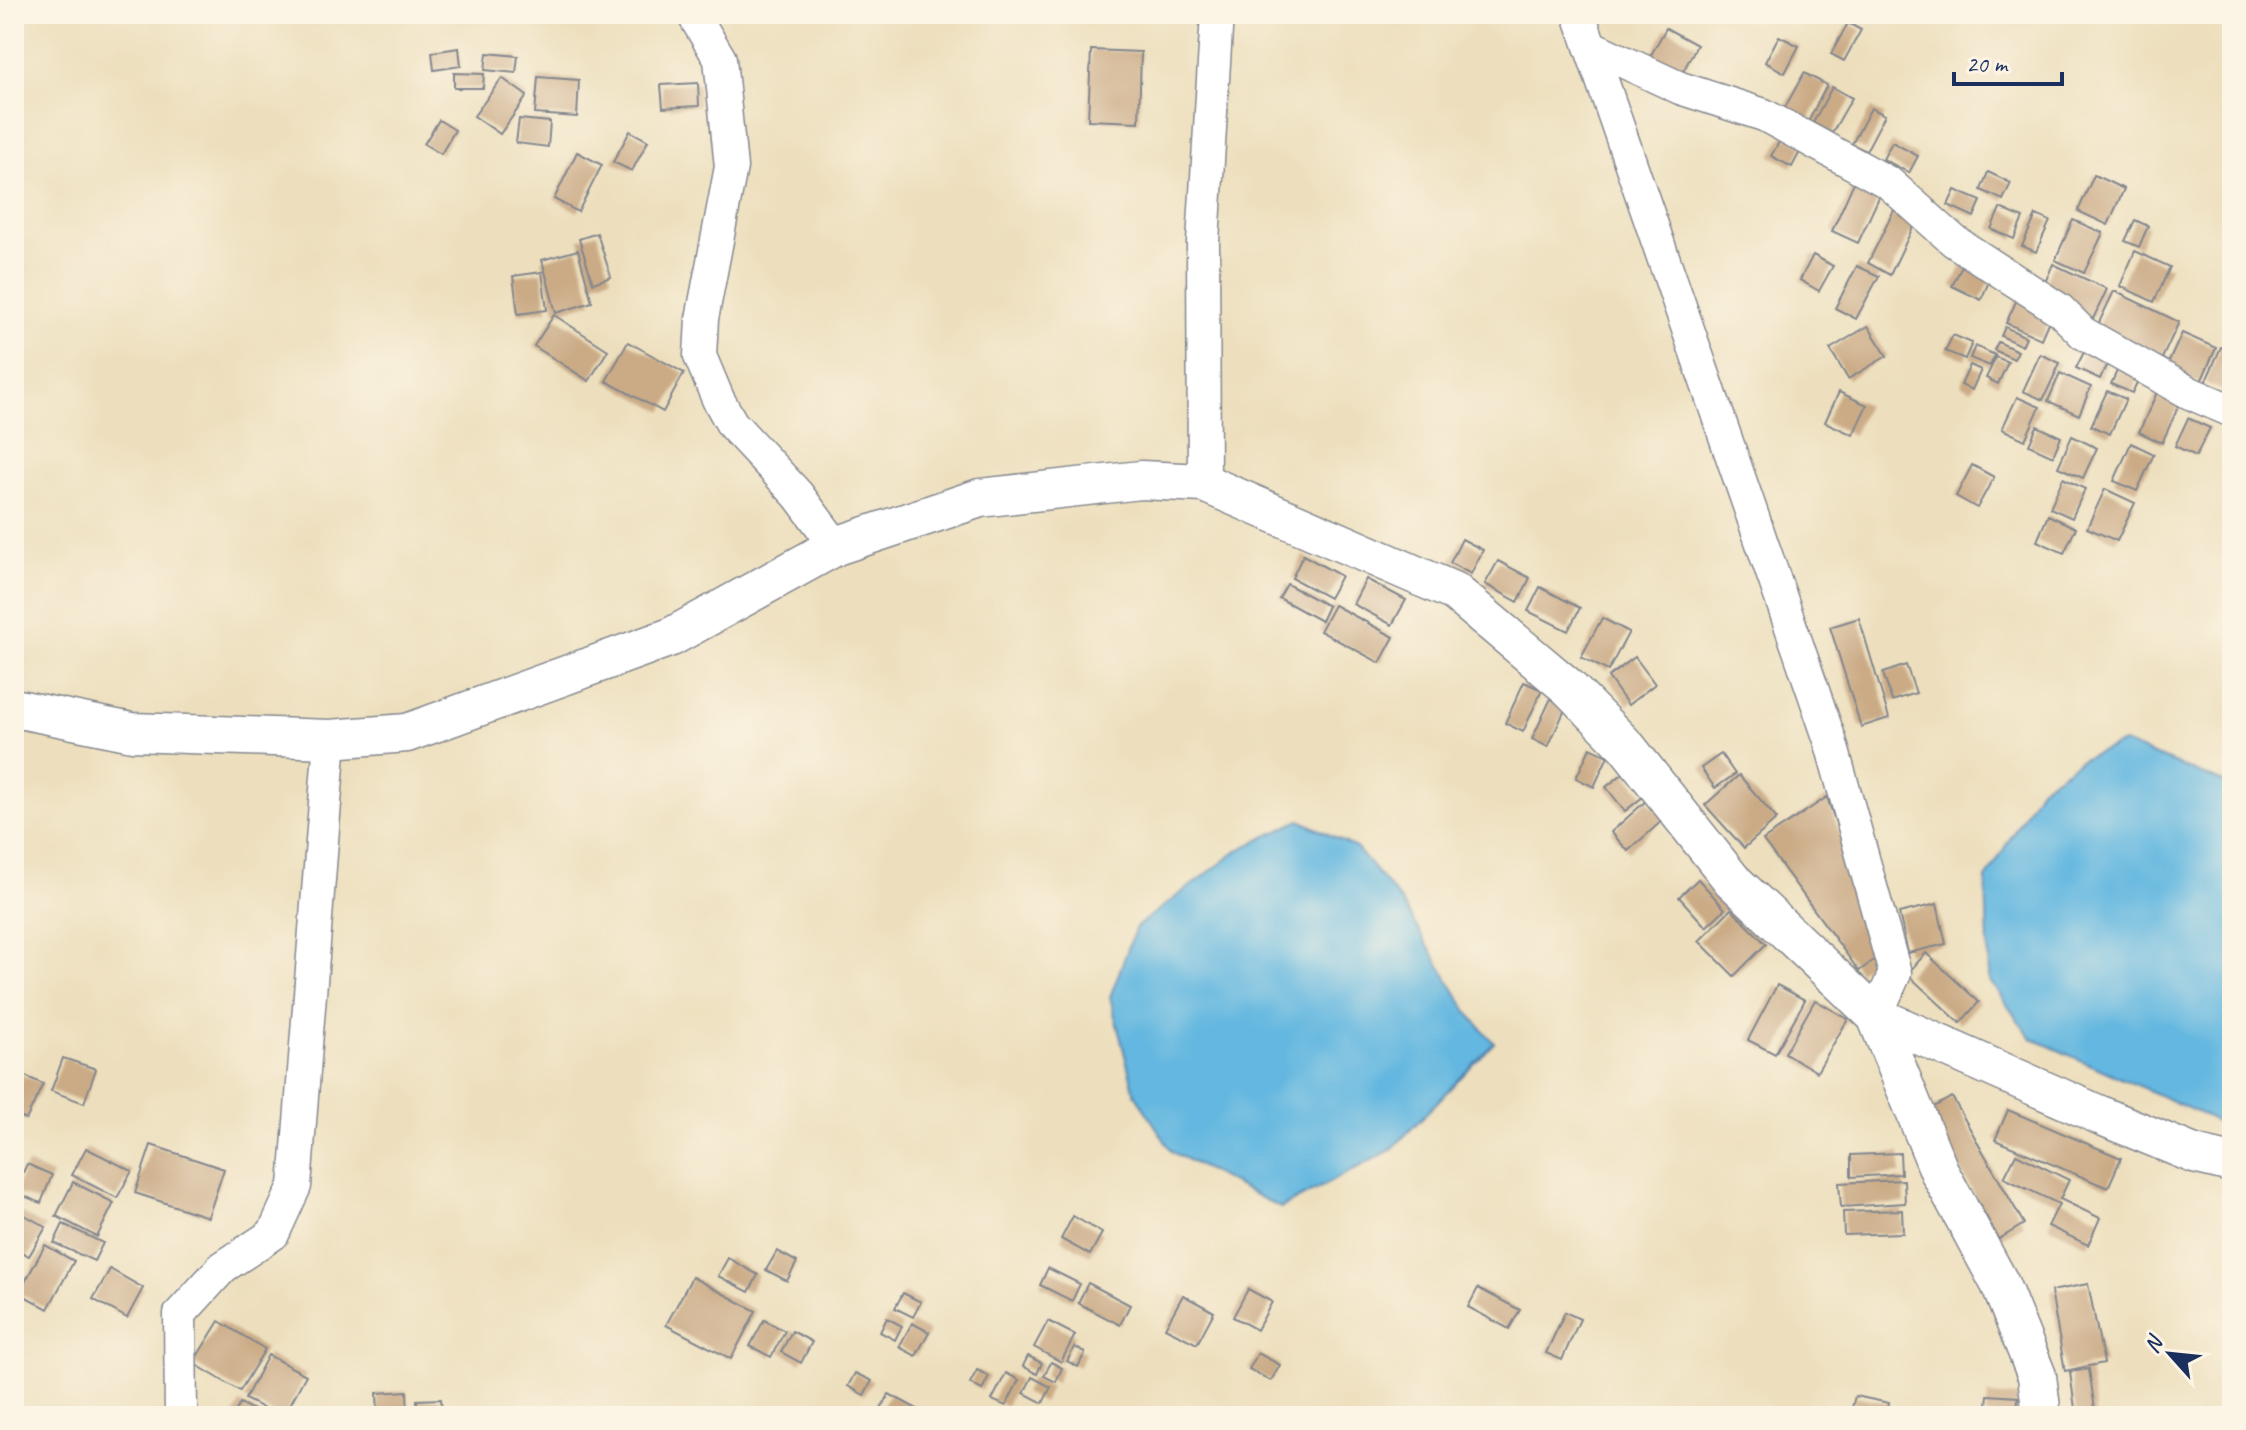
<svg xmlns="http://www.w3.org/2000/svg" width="2246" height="1430" font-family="Caveat,sans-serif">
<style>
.water{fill:#64b7e0;stroke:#40739f;stroke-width:2}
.building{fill:#cbab86}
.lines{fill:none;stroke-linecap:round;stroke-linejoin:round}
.minor-casing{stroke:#84878e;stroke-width:35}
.tertiary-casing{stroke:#84878e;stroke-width:41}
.minor{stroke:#fff;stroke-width:32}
.tertiary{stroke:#fff;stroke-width:38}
</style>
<rect width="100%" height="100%" fill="#fcf5e5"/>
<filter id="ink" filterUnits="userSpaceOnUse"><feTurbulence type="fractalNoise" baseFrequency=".0125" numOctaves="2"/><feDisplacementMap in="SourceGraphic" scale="16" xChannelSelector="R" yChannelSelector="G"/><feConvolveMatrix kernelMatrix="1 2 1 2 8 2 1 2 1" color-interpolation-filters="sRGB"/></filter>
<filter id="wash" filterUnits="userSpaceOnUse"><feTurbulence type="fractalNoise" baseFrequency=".006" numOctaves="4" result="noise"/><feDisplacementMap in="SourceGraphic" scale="32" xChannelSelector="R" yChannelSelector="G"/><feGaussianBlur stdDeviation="1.8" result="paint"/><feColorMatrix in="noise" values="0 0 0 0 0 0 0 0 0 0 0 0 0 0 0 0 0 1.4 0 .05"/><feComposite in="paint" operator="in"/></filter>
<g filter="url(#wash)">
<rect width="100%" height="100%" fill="#eddfbd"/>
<g class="water">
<path d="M2123 743 2232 786V1128L2031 1038 1989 980 1986 879 2040 788 2082 759Z"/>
<path d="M1300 820 1356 848 1401 901 1469 1014 1494 1043 1391 1150 1281 1208 1172 1152 1135 1094 1110 997 1136 927 1240 849Z"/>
</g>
<g id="blocks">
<g class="building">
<path d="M1848 23 1861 30 1844 61 1831 54Z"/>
<path d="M1666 28 1697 45 1678 81 1646 64Z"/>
<path d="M1779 36 1799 46 1785 73 1765 62Z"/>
<path d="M459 48 461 66 434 70 432 52Z"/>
<path d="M1091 50 1141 52 1139 122 1088 120Z"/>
<path d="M487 53 518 56 516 73 485 70Z"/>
<path d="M454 73 484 74 483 88H454Z"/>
<path d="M1804 73 1827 85 1808 122 1784 109Z"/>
<path d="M538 77 579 80 577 117 535 114Z"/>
<path d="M502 78 527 96 500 134 474 116Z"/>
<path d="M698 83 699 106 663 108 661 85Z"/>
<path d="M1832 87 1852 98 1832 133 1813 123Z"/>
<path d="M1871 108 1885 115 1866 151 1852 144Z"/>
<path d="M519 119 550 122 548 147 516 143Z"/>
<path d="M439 120 455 130 441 154 424 144Z"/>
<path d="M630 131 648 141 632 171 613 162Z"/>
<path d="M1783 135 1803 146 1792 167 1771 156Z"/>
<path d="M1892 142 1918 156 1909 173 1883 159Z"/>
<path d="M577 152 602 165 578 212 554 199Z"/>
<path d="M1988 172 2011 183 2003 200 1981 190Z"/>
<path d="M2094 175 2124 189 2108 225 2078 211Z"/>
<path d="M1854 182 1880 195 1858 243 1832 231Z"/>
<path d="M1955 190 1981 201 1974 217 1948 205Z"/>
<path d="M1895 208 1917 219 1890 275 1868 263Z"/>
<path d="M2000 208 2023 218 2014 239 1991 229Z"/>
<path d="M2036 215 2050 221 2036 252 2022 246Z"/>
<path d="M2073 220 2103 233 2084 273 2055 260Z"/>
<path d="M2135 220 2148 226 2139 247 2125 241Z"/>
<path d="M597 233 611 277 593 283 579 239Z"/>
<path d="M578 250 592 302 556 313 542 260Z"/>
<path d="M2135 251 2170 267 2154 302 2120 286Z"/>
<path d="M1813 255 1833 266 1819 291 1800 280Z"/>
<path d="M2053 264 2107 289 2093 319 2040 294Z"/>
<path d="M1857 266 1879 276 1856 319 1835 308Z"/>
<path d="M1962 266 1990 279 1981 300 1952 286Z"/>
<path d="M542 272 547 310 518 314 513 276Z"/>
<path d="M2114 291 2179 322 2159 365 2093 335Z"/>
<path d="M2019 295 2053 311 2041 339 2006 323Z"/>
<path d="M554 315 608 350 589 381 534 346Z"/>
<path d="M1868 326 1887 356 1848 379 1830 349Z"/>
<path d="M2005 327 2026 337 2022 346 2001 336Z"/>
<path d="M2182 333 2216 348 2200 384 2166 368Z"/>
<path d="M1953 335 1972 343 1965 359 1945 351Z"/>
<path d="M628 342 684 373 663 412 606 381Z"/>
<path d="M1998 342 2018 351 2014 359 1994 350Z"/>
<path d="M2089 342 2112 353 2100 379 2076 368Z"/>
<path d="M1975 346 1995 355 1990 366 1970 358Z"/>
<path d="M2221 347 2232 352V395L2205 383Z"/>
<path d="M2040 354 2060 363 2043 400 2023 391Z"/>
<path d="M1996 357 2008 362 1998 384 1986 378Z"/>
<path d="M2121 362 2142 372 2132 393 2111 384Z"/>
<path d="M1970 365 1981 370 1972 390 1961 385Z"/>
<path d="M2060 373 2091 387 2079 415 2048 401Z"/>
<path d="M2158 390 2181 401 2162 443 2139 432Z"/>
<path d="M2107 391 2126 399 2110 434 2091 426Z"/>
<path d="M1839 392 1867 405 1853 435 1825 422Z"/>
<path d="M2017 397 2040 407 2025 440 2002 429Z"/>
<path d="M2188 418 2210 428 2196 456 2175 446Z"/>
<path d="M2037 426 2061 437 2053 456 2029 445Z"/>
<path d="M2072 436 2097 448 2083 478 2058 467Z"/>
<path d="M2131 443 2154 454 2137 491 2114 481Z"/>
<path d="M1972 465 1994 477 1977 508 1956 496Z"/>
<path d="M2063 478 2085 489 2072 518 2050 508Z"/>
<path d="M2105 489 2135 503 2117 541 2087 528Z"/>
<path d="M2048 515 2076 528 2064 553 2037 541Z"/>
<path d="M1462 539 1483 550 1471 574 1450 563Z"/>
<path d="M1303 555 1341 576 1329 598 1292 578Z"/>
<path d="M1498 561 1530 578 1518 602 1485 584Z"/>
<path d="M1366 579 1406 600 1392 625 1353 604Z"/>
<path d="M1287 584 1328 606 1321 621 1279 598Z"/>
<path d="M1540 587 1580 608 1568 631 1528 611Z"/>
<path d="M1334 605 1394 637 1380 663 1320 631Z"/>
<path d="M1602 618 1629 632 1608 671 1581 657Z"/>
<path d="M1859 618 1889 718 1861 727 1830 627Z"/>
<path d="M1635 657 1655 684 1628 705 1608 677Z"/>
<path d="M1906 665 1916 693 1892 701 1883 673Z"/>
<path d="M1524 682 1542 690 1523 732 1505 723Z"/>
<path d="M1552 696 1568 703 1548 747 1532 739Z"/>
<path d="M1590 748 1608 756 1594 787 1576 778Z"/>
<path d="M1721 754 1735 774 1715 788 1701 768Z"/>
<path d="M1625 772 1644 796 1625 811 1606 787Z"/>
<path d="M1739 775 1777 819 1744 848 1705 805Z"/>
<path d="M1827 797 1881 955 1859 971 1763 840Z"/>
<path d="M1647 800 1664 819 1628 851 1611 832Z"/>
<path d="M1698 879 1725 909 1706 927 1679 897Z"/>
<path d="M1937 904 1946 944 1908 953 1899 913Z"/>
<path d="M1731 909 1766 944 1734 976 1699 941Z"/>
<path d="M1926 953 1979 1002 1960 1023 1907 974Z"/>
<path d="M1777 985 1805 1000 1775 1054 1748 1040Z"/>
<path d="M1815 1000 1848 1019 1817 1072 1785 1053Z"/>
<path d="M63 1058 96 1069 84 1103 51 1091Z"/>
<path d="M23 1075 43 1084 26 1120 14 1114V1094Z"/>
<path d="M1952 1097 2024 1224 1999 1239 1927 1111Z"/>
<path d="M2008 1110 2121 1158 2108 1188 1995 1140Z"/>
<path d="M151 1145 224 1169 208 1217 135 1193Z"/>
<path d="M86 1148 132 1171 117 1198 72 1175Z"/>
<path d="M1900 1153 1901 1174 1851 1177V1155Z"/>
<path d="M2016 1154 2069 1180 2060 1199 2100 1218 2088 1245 2048 1226 2059 1204 2004 1178Z"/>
<path d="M27 1164 52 1175 41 1203 14 1192Z"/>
<path d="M1904 1180 1905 1203 1841 1207 1839 1183Z"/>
<path d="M73 1182 114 1203 97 1237 56 1216Z"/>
<path d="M14 1209 46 1227 29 1256 14 1247Z"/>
<path d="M1902 1210 1903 1233 1844 1235 1843 1212Z"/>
<path d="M1073 1216 1102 1233 1090 1255 1061 1239Z"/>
<path d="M63 1224 103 1243 94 1261 54 1243Z"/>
<path d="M45 1245 74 1261 48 1309 19 1293Z"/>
<path d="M777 1251 797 1262 787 1281 766 1270Z"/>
<path d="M728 1258 758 1275 749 1292 718 1276Z"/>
<path d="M1048 1268 1080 1284 1072 1301 1040 1285Z"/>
<path d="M110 1269 143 1288 127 1318 93 1299Z"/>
<path d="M692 1277 756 1311 731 1359 666 1325Z"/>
<path d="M1088 1283 1130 1305 1120 1325 1078 1303Z"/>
<path d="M2088 1284 2104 1363 2065 1371 2051 1291Z"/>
<path d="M1478 1288 1520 1310 1509 1329 1468 1307Z"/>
<path d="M1248 1289 1272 1302 1257 1330 1233 1317Z"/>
<path d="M903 1293 921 1302 913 1317 895 1308Z"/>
<path d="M1183 1295 1214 1312 1197 1344 1165 1328Z"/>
<path d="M1565 1312 1580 1319 1562 1360 1546 1353Z"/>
<path d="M887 1318 902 1326 895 1340 880 1332Z"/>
<path d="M764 1320 785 1331 771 1357 750 1346Z"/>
<path d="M219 1321 265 1349 240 1391 193 1363Z"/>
<path d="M1048 1321 1075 1335 1061 1362 1034 1347Z"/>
<path d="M912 1323 929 1332 916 1356 899 1347Z"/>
<path d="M792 1331 812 1342 801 1363 781 1352Z"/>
<path d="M1075 1347 1085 1353 1078 1367 1067 1361Z"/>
<path d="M1258 1353 1280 1365 1271 1381 1249 1369Z"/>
<path d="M268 1355 306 1375 284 1416H278L245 1399Z"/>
<path d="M1028 1356 1042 1363 1037 1374 1023 1366Z"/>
<path d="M1051 1362 1062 1368 1056 1382 1044 1376Z"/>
<path d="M2089 1369 2096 1416H2076L2070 1372Z"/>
<path d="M977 1370 989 1376 982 1390 970 1383Z"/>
<path d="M855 1373 872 1381 864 1395 848 1386Z"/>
<path d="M1006 1373 1019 1380 1006 1406 992 1400Z"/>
<path d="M1032 1377 1051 1387 1043 1403 1024 1393Z"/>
<path d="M407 1391 408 1416H378L377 1393Z"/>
<path d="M889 1394 921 1411 918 1416H883L878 1414Z"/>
<path d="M1988 1395 2018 1397 2017 1416H1986Z"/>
<path d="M1855 1396 1889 1403 1886 1416H1850Z"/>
<path d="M441 1399 442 1416H418L417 1400Z"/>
<path d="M240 1403 264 1416H233Z"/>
</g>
</g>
</g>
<g filter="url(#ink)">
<use href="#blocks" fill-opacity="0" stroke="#84878e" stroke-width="2"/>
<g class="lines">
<g class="minor-casing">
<g id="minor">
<path d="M693 14 720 59 731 167 702 319 700 356 718 399 732 424 798 495 836 546"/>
<path d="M1579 14 1830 740 1895 973 1876 1016"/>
<path d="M1590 46 1680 88 1764 115 1889 183 1954 241 2060 310 2083 333 2190 393 2232 411"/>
<path d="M1204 483 1203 242 1217 14"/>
<path d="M181 1416 180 1314 223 1267 273 1234 295 1186 330 739"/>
</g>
</g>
<g class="tertiary-casing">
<g id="tertiary">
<path d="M14 708 132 732 330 739 407 733 671 637 836 546 980 498 1141 480 1204 483 1455 592 1568 687 1627 747 1732 880 1876 1016 1940 1173 2000 1284 2037 1376 2042 1416"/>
<path d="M1876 1016 2102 1116 2194 1154 2232 1163"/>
</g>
</g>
<use href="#minor" class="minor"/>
<use href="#tertiary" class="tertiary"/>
</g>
</g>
<rect width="2246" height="1430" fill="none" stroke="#fcf5e5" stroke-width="48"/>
<g transform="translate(2170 1354) rotate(297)" stroke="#fcf5e5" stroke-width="6" paint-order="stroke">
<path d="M0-6L14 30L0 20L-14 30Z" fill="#1b2f5e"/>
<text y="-12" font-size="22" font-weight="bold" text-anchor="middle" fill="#1b2f5e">N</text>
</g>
<path d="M1954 72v12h108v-12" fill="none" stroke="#1b2f5e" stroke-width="4"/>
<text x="1966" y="72" font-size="24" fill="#1b2f5e" stroke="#fcf5e5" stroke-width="6" paint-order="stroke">20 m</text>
</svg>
